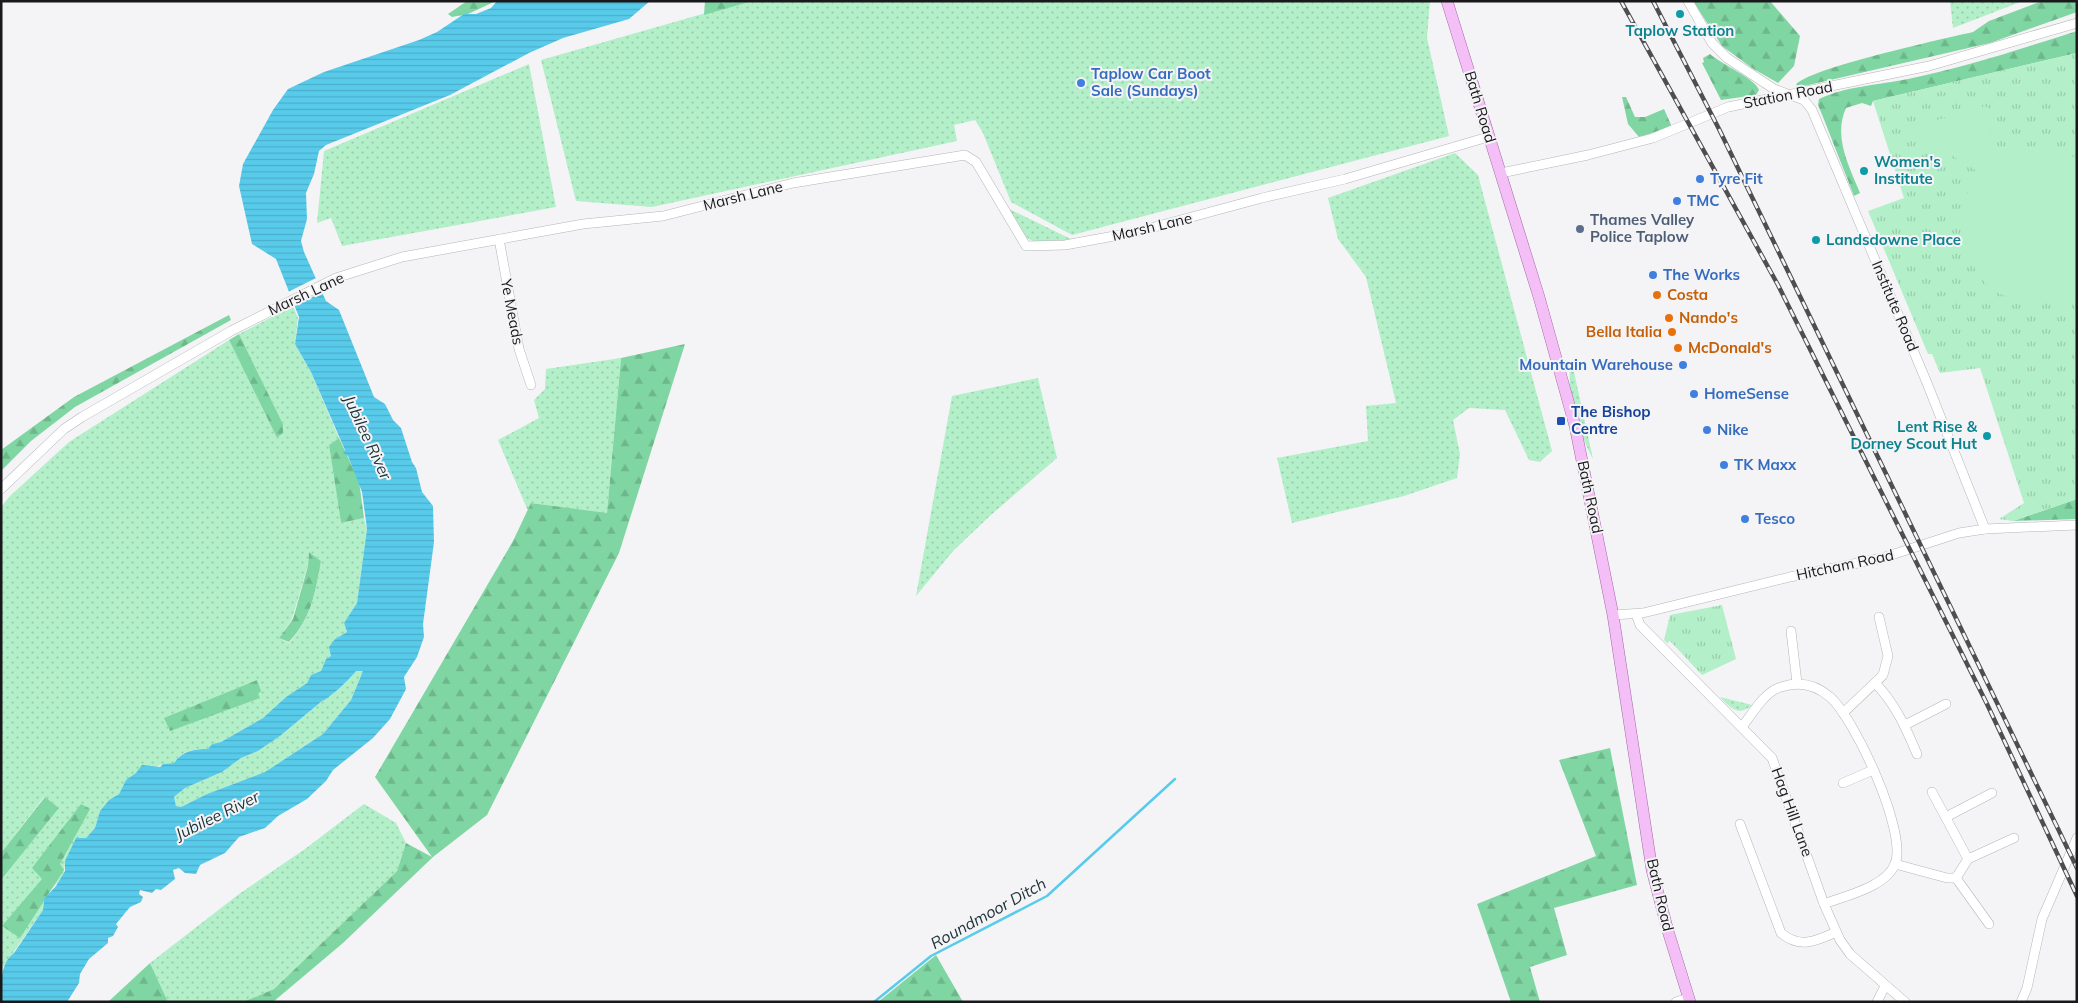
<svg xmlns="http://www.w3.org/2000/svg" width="2078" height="1003" font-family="Mulish,sans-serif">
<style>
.grass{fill:url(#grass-dots);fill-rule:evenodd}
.forest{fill:url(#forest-firs)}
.park{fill:url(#park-tufts)}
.pitch{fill:#b3efc8}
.water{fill:url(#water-rules);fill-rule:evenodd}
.pier{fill:#f4f4f7}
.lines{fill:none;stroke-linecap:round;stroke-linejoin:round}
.stream{stroke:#58cbeb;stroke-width:2.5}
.minor-casing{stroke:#b5b5b9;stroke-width:10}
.major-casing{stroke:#a36aa5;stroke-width:12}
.minor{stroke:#fff;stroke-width:9}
.major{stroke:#f4bff6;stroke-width:11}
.rail-casing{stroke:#4e4e50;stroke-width:4.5}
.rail{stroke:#f4f4f7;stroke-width:2.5;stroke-dasharray:8;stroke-linecap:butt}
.culture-dot{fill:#0f9aa8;stroke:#f4f4f7;stroke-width:2}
.shop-dot{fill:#3f7fe0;stroke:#f4f4f7;stroke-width:2}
.service-dot{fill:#5c6f8a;stroke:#f4f4f7;stroke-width:2}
.food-dot{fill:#e8710a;stroke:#f4f4f7;stroke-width:2}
.transit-dot{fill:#1a4fb4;stroke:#f4f4f7;stroke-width:2}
.labels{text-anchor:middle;stroke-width:4;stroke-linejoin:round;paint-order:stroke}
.culture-label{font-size:15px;font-weight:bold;fill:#0d838f;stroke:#f4f4f7;text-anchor:start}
.shop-label{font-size:15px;font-weight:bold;fill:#366cbe;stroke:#f4f4f7;text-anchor:start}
.street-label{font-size:15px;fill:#19191b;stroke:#f4f4f7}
.service-label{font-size:15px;font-weight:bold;fill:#4e5e75;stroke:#f4f4f7;text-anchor:start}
.food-label{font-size:15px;font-weight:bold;fill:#c56008;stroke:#f4f4f7;text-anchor:start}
.transit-label{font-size:15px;font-weight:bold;fill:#164399;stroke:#f4f4f7;text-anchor:start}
.water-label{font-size:16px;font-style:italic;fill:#1e3238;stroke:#f4f4f7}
</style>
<defs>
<pattern id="grass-dots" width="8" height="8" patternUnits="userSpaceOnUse" patternTransform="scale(1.25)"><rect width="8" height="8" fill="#b3efc8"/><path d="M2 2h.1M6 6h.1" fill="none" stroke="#99ccab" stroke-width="1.8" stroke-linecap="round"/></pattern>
<pattern id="forest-firs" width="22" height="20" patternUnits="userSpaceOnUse" patternTransform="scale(1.25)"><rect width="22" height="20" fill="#80d6a2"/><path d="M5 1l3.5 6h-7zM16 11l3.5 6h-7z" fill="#6eb78b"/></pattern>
<pattern id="park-tufts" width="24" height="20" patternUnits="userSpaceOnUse" patternTransform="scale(1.25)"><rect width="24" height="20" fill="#b3efc8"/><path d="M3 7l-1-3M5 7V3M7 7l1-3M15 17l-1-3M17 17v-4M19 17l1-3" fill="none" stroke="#99ccab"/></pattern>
<pattern id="water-rules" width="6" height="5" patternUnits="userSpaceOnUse" patternTransform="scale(1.25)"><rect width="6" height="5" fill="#58cbeb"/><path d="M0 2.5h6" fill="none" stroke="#4caec9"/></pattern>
</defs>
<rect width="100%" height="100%" fill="#f4f4f7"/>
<g class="grass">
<path d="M748 1H1430L1427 38 1449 136 1072 235 1011 202 983 133 975 120 954 125 957 141 652 207 576 201 541 60Z"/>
<path d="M1950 1H2023L1953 28Z"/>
<path d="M529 64 556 207 342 246 331 218 317 223 324 151Z"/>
<path d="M1455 153 1478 175 1552 451 1540 462 1529 460 1505 410 1469 408 1453 420 1460 454 1457 478 1404 496 1292 523 1277 458 1368 441 1366 406 1396 403 1366 277 1338 239 1328 198Z"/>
<path d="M1007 208 1073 240C1029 245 1029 247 1007 208Z"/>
<path d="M293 306 298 318 295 344 311 372 339 438 329 445 341 523 364 518 367 529 357 603 344 623 347 632 335 639 331 656 326 659 321 671 311 675 307 683 286 697 263 718 221 742 212 744 208 749C194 749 182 750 174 763L163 764 126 780 119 794 109 800 100 811 95 828 65 861C65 885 51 884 44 898 43 901 43 907 43 910L1 970V880L59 808 44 797 1 853V507L10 496 69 442 229 340 277 438 283 433V424L239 334ZM309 552 321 561C315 594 312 617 289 643L279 638 292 619 308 565Z"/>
<path d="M621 358 607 514 532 503 528 511 498 440 539 418 534 400 545 389 546 369Z"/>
<path d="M1572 363 1593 459C1581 438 1563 385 1572 363Z"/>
<path d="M1038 378 1057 458 992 514 953 551 916 596 952 396Z"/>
<path d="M356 671H363L351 700 323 734 265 772 207 794 181 807 176 806 174 797 185 788 222 772 241 758 258 751 280 736 322 701C329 699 351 678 356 671Z"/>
<path d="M1720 697 1752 705C1739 717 1730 708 1720 697Z"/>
<path d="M364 804 396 823 406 843 397 871 274 989 243 1002H168L150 963 239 894 305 849Z"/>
</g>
<g class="forest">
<path d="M467 1H496L468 14 452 17 448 14Z"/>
<path d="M705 1H752L704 15Z"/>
<path d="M1693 1H1770L1800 36 1794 66 1778 83 1752 68 1722 46Z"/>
<path d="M2042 1H2077V12L1990 43 1800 87 1796 85C1805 69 1947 38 1973 32L1989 21Z"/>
<path d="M2077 31V53L1873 101 1871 106 1862 103 1846 108C1833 137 1849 166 1860 193L1854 196 1823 117 1818 105 1819 99C1846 86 1879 85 1908 79 1965 67 2021 49 2077 31Z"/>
<path d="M1710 54C1721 64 1756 79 1759 90L1756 95 1721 100 1702 63 1704 62 1703 58Z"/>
<path d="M1622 97H1626L1635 117H1645L1664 109 1672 127 1639 137 1628 124Z"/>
<path d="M229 315 231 320 75 407 31 441 1 471V450L74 397Z"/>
<path d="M239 334 283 424V433L277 438 229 340Z"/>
<path d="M685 344 619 553 487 815 433 857 343 943 273 1002H243L274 989 397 871 406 843 432 857 375 777 513 541 531 503 607 513 621 358Z"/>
<path d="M339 438 359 481 364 518 341 523 329 445Z"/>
<path d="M2077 499V519L2013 521Z"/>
<path d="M309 552 321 561C315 593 312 617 289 642L279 638 293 619 308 566Z"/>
<path d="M257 680 261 691 258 694 260 698 170 731 164 718Z"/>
<path d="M1610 748 1637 885 1554 908 1567 955 1530 967 1540 1002H1511L1477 904 1596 856 1559 760Z"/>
<path d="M45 797 59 808 1 880V853Z"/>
<path d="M81 804 90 809 60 864 64 870 20 938 2 926 42 879 32 868Z"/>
<path d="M936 955 963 1002H878Z"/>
<path d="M150 963 168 1002H108Z"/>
</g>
<g class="park">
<path d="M2077 53V499L2013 521 1999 519 2024 503 1980 368 1940 373 1932 354H1928L1868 211 1904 198 1873 101Z"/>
<path d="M1722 605 1736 659 1702 675 1670 641 1667 643 1664 640 1670 615Z"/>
</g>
<path class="pitch" d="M1983 106 1989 108 1990 112 1987 115 1997 161C2003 159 2009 155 2015 153 2033 148 2062 148 2077 159V290C2067 298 2053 300 2041 301 2028 302 2008 298 1996 292 1970 276 1958 231 1964 203 1966 192 1975 181 1982 174L1904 126 1982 111Z"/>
<path class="water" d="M497 1H650L629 19 563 38 529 53 450 95 326 145 319 151 314 174 306 193 307 219 301 241 304 252 326 301 339 310 374 397 385 404 393 420 401 428 412 462 416 468 422 492 433 506 434 542 423 624 424 637 417 657 404 677 406 689 390 719 373 738 333 770 326 781 307 799 278 816 265 828 239 837 225 853 200 865 196 874 185 873 179 868 173 870 175 879 161 890 156 889 152 893 140 890 139 894 143 897 141 902 130 907 116 924 118 927 113 936 108 938V943L89 959 80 974 79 983 67 1002H1C1 984 0 963 14 953L43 910 44 899 56 886 65 871V861L76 838H86L95 828 100 811 109 800 119 794 126 780 136 773 142 765 160 767 163 764 174 763C182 751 194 749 208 749L212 744 221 742 263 718 286 697 307 683 311 675 321 671 326 659 331 656 329 647 335 639 347 632 344 623 357 603 367 529 362 492 348 456 343 453 345 450 311 372 295 344 299 317 276 259 252 244 239 186 243 164 273 110 288 89 324 72 419 40 437 32 464 14H476L491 8ZM356 671H363L351 700 323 734 265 772 207 794 181 807 176 806 174 797 185 788 222 772 241 758 258 751 280 736 322 701C329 699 351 678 356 671Z"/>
<path class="pier" d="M318 277 324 291 293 307 286 293Z"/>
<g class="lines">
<path class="stream" d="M874 1002 931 956 1047 896 1175 779"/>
<g class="minor-casing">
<g id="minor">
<path d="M1688 1 1712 43 1727 58 1774 89 1804 100 1812 110 1927 383 1985 529"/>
<path d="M1501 173 1588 155 1653 138 1728 107 1929 66 2077 23"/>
<path d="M499 239 519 349 531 385"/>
<path d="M1 489 64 429 82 417 231 331 336 278 402 257 583 224 663 216 793 183 965 155 976 162 1026 246 1065 245 1136 232 1262 198 1345 179 1488 137"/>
<path d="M1636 614 1640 625 1772 758 1824 904 1840 940 1850 954 1905 1002"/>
<path d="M1613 615 1643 613 1790 577 1882 558 1959 533 1985 529 2077 525"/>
<path d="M1791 631 1797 683"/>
<path d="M1875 683C1895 703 1906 728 1917 754"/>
<path d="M1843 713 1883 675 1888 656 1879 617"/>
<path d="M1905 725 1946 704"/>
<path d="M1742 727C1752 714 1765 691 1781 687 1799 681 1816 685 1830 697 1855 719 1908 833 1895 864 1886 887 1845 896 1824 904"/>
<path d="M1843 783 1873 770"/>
<path d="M1932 792 1968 859"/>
<path d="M1946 817 1992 793"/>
<path d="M1740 824 1781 933C1800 949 1816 941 1836 932"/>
<path d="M1895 864 1947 878H1956L1989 924"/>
<path d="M1956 878 1968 859 2014 838"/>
<path d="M1676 1002 1688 998"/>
<path d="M1877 1002 1885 986"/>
<path d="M2021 1002 2027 988 2042 919 2077 838"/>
</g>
</g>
<g class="major-casing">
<path id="major" d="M1447 1 1539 297 1575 426 1613 615 1652 870 1668 931 1690 1002"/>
</g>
<use href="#minor" class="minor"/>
<use href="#major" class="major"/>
<g class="rail-casing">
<g id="rail">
<path d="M1621 1 1778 285 1987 704 2077 896"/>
<path d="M1653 1 1719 129 2077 868"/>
</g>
</g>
<use href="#rail" class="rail"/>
</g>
<g class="culture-dot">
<circle cx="1680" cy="14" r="5"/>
<circle cx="1864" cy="171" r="5"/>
<circle cx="1816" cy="240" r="5"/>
<circle cx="1987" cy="436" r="5"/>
</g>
<g class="shop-dot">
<circle cx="1081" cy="83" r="5"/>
<circle cx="1700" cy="179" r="5"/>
<circle cx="1677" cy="201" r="5"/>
<circle cx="1653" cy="275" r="5"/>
<circle cx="1683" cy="365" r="5"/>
<circle cx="1694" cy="394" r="5"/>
<circle cx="1707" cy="430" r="5"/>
<circle cx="1724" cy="465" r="5"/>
<circle cx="1745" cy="519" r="5"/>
</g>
<circle class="service-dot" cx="1580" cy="229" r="5"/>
<g class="food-dot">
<circle cx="1657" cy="295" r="5"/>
<circle cx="1669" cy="318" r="5"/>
<circle cx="1672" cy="332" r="5"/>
<circle cx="1678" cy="348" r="5"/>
</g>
<rect class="transit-dot" x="1556" y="416" width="10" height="10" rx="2.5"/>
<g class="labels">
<g class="culture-label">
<text x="1680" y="36" text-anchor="middle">Taplow Station</text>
<text x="1874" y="167">Women's<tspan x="1874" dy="17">Institute</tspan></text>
<text x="1826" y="245">Landsdowne Place</text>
<text x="1977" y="432" text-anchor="end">Lent Rise &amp;<tspan x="1977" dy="17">Dorney Scout Hut</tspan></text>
</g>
<g class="shop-label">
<text x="1091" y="79">Taplow Car Boot<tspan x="1091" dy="17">Sale (Sundays)</tspan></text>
<text x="1710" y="184">Tyre Fit</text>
<text x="1687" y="206">TMC</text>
<text x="1663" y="280">The Works</text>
<text x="1673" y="370" text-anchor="end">Mountain Warehouse</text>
<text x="1704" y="399">HomeSense</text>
<text x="1717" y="435">Nike</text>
<text x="1734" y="470">TK Maxx</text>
<text x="1755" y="524">Tesco</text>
</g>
<g class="street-label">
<text transform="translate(1788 95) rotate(-11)" y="5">Station Road</text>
<text transform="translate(1480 107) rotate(73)" y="5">Bath Road</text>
<text transform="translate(743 196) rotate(-14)" y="5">Marsh Lane</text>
<text transform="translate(1152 227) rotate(-13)" y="5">Marsh Lane</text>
<text transform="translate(306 294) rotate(-25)" y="5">Marsh Lane</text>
<text transform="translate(1895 306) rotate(67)" y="5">Institute Road</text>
<text transform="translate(512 312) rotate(79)" y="5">Ye Meads</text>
<text transform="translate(1590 497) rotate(78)" y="5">Bath Road</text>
<text transform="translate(1845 565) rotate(-12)" y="5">Hitcham Road</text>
<text transform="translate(1792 812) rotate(70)" y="5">Hag Hill Lane</text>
<text transform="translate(1660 895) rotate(77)" y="5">Bath Road</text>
</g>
<g class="service-label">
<text x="1590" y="225">Thames Valley<tspan x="1590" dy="17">Police Taplow</tspan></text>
</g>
<g class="food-label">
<text x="1667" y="300">Costa</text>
<text x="1679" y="323">Nando's</text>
<text x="1662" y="337" text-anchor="end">Bella Italia</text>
<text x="1688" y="353">McDonald's</text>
</g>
<g class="transit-label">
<text x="1571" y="417">The Bishop<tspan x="1571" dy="17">Centre</tspan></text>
</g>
<g class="water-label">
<text transform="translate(368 437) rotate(65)" y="6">Jubilee River</text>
<text transform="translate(217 815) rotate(-26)" y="6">Jubilee River</text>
<text transform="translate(988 913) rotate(-29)" y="6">Roundmoor Ditch</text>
</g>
</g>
<rect width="2078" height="1003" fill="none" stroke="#19191b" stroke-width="5"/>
</svg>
